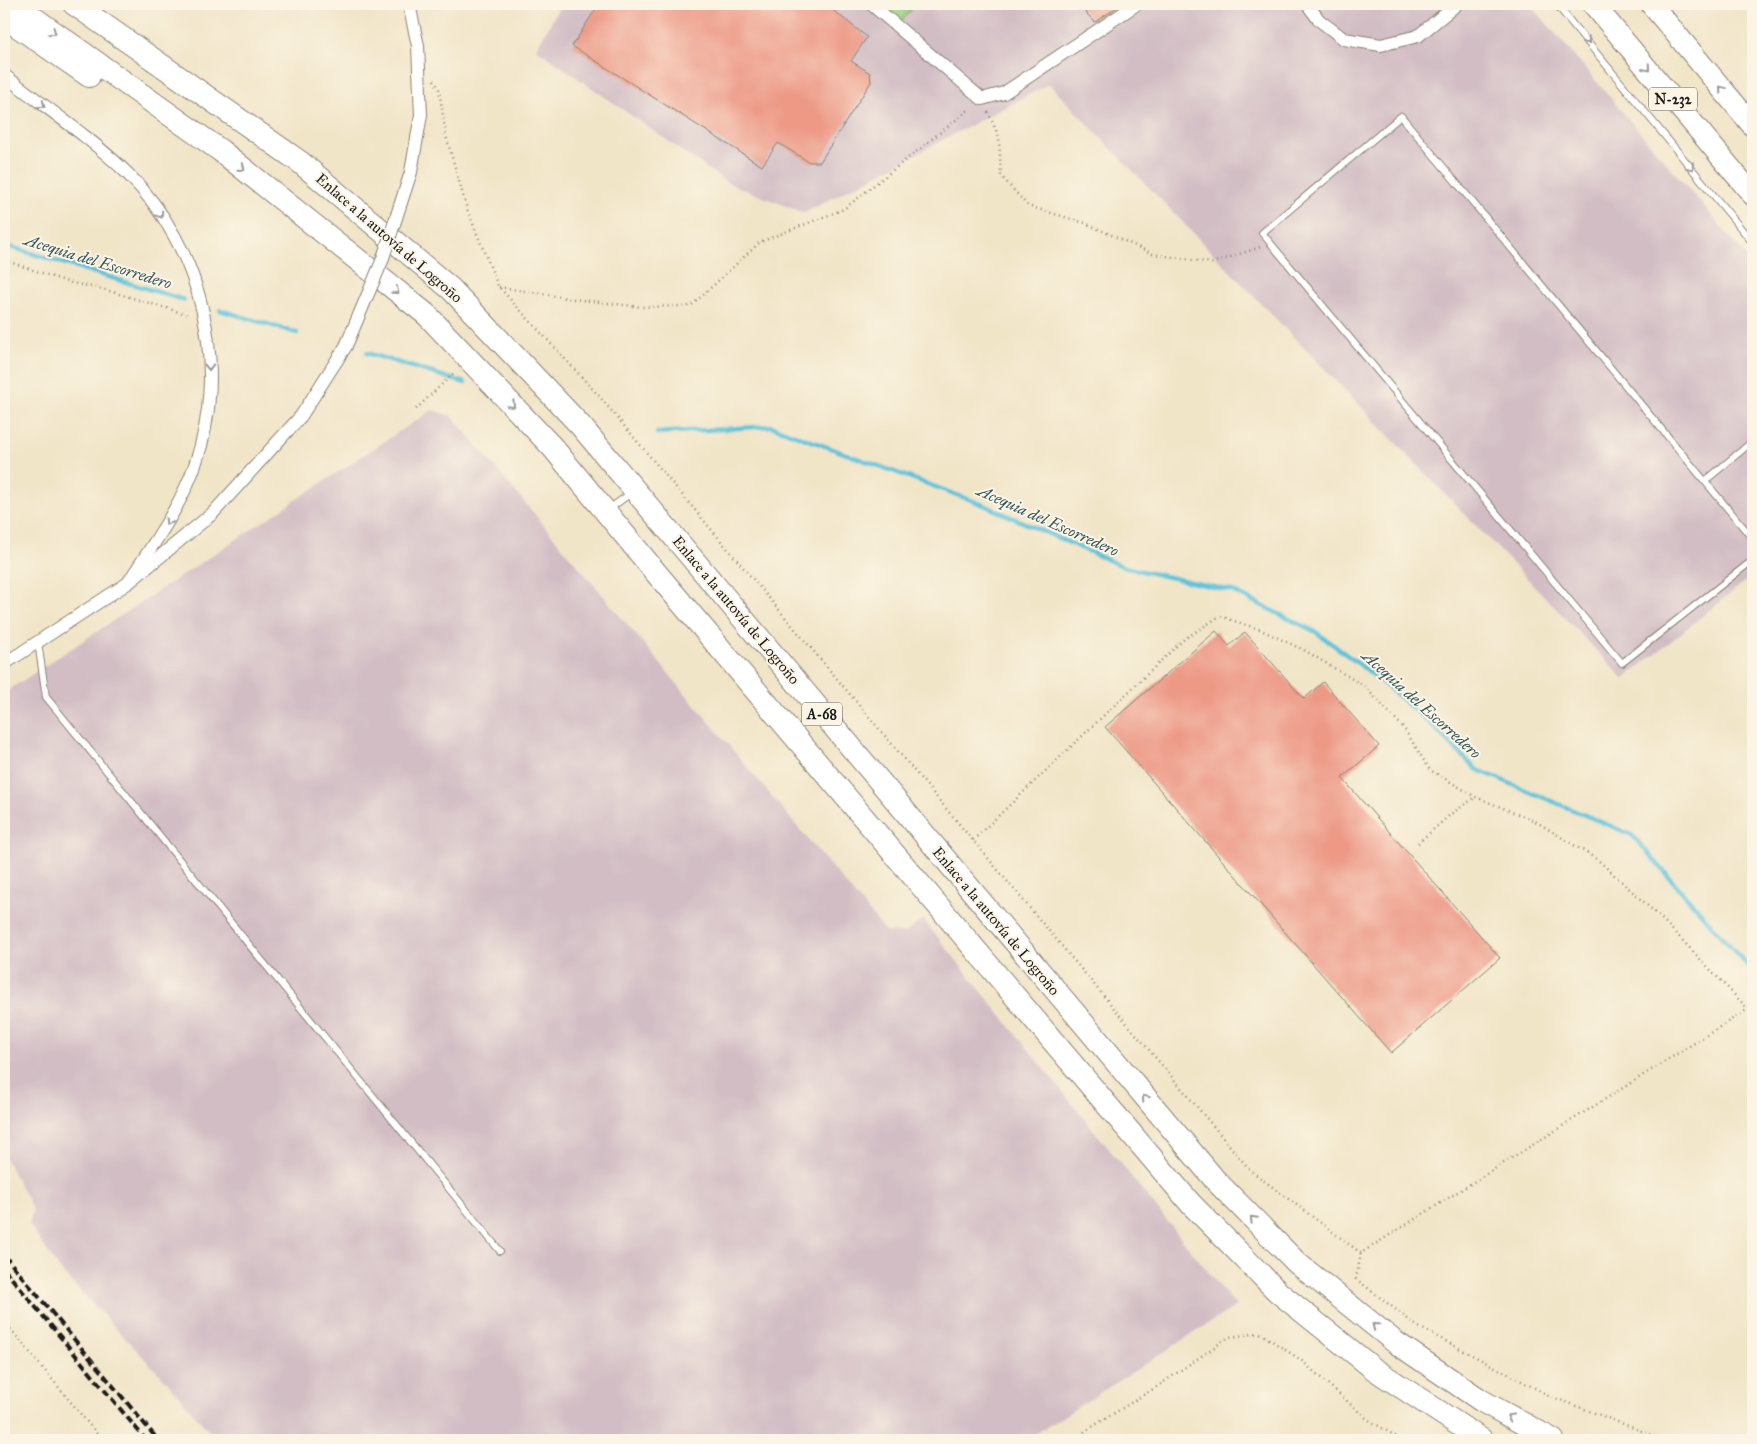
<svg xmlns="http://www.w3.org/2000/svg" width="1757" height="1444" font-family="'IM FELL Great Primer',serif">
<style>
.industrial{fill:#d2bdc5}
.green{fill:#93cc80;stroke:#58744e}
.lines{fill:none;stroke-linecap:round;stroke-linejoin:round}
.stream{stroke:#5ec3dc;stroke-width:4.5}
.building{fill:#ed9986}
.service-casing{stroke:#868072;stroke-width:8}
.minor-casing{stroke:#868072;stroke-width:14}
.trunk-casing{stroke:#868072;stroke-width:23}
.motorway-casing{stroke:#868072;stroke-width:24}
.path{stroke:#868072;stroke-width:2.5;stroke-dasharray:1 4;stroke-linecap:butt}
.service{stroke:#fff;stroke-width:6}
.minor{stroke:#fff;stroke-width:12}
.trunk{stroke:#fff;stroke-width:21}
.motorway{stroke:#fff;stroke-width:22}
.rail{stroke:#1c1c1c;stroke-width:4;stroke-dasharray:8 4;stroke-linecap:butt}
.minor-bridge-casing{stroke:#868072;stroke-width:14;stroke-linecap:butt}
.minor-bridge{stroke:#fff;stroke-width:12}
.oneway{stroke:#999}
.labels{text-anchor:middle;stroke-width:4;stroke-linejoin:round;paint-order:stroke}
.shield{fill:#fcf5e5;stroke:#5f5d58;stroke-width:1}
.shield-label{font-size:14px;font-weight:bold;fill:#1c1c1c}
.street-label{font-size:15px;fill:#1c1c1c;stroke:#fcf5e5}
.water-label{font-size:16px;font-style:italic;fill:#33565f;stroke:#fcf5e5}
</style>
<rect width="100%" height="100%" fill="#fcf5e5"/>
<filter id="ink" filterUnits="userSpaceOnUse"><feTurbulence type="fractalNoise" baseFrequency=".02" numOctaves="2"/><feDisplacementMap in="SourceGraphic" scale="10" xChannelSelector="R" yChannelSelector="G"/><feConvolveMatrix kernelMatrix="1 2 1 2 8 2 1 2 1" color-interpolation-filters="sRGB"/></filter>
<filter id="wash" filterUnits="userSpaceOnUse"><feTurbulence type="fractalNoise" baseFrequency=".0096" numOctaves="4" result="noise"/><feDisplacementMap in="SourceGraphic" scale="20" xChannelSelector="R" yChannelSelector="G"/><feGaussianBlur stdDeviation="1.12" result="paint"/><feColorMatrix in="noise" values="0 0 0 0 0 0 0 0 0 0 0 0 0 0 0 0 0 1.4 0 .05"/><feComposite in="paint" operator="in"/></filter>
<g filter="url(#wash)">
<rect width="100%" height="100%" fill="#f1e5c8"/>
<g class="industrial">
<path d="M561 4H1530L1753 264V575L1624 679 1049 84 804 213 728 183 536 49Z"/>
<path d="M432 410 452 416 886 932 905 933 923 919 1236 1306 1026 1440H216L169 1384 60 1270 29 1224 33 1210 4 1156V693Z"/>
</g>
<path class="green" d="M879 4H917L899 23Z"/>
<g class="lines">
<g class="stream">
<path d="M4 245 184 300"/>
<path d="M220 310 297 333"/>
<path d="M367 353 465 383"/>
<path d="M657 433 771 426 984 505 1124 567 1232 591 1316 632 1371 673 1425 719 1476 769 1632 835 1753 972"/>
<path d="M4 1209 5 1214"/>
</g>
</g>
<g id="blocks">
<g class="building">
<path d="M599 4H825L867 37 851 61 870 73 871 82 820 162H809L778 143 762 166 572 46Z"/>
<path d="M1077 4H1122L1095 22Z"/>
<path d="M1216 631 1229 646 1245 632 1304 699 1323 682 1379 746 1342 778 1500 958 1391 1053 1105 727Z"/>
</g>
</g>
</g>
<g filter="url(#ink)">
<use href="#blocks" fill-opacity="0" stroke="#868072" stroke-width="1"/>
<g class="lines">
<g class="service-casing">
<g id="service">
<path d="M1556 4 1753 243"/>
<path d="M1705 481 1753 441"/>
<path d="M609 509 631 493"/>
<path d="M1753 539 1401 116 1262 233 1622 663 1753 560"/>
<path d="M38 642 46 697 500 1251"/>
</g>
</g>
<g class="minor-casing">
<g id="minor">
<path d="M409 4 418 46 421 115 411 172"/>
<path d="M871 4 982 99 1004 93 1137 4"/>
<path d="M1307 4 1319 20 1344 39 1381 45 1418 36 1457 4"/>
<path d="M4 75C45 107 90 137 128 174 202 247 230 366 195 465 180 508 153 544 128 583"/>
<path d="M4 664 128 583 213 513 301 416 346 346"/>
</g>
</g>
<g class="trunk-casing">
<g id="trunk">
<path d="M1593 4 1753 195"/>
<path d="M1651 4 1753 126"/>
</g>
</g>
<g class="motorway-casing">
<g id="motorway">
<path d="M14 4 221 151 427 315 554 449 657 574 1191 1204 1278 1292 1374 1369 1482 1440"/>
<path d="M74 4 300 162 451 289 580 425 1216 1181 1297 1263 1395 1342 1482 1401 1553 1440"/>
<path d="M4 17 89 76"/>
</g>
</g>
<g class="path">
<path d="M434 80 439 89 446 136 467 209 498 286 599 396 1251 1171 1361 1253"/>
<path d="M988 112 999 137 1001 176 1028 206 1085 223 1153 254 1212 263 1261 247"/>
<path d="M4 260 68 282 106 290 189 315"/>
<path d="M499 287 574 299 641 307 691 306 760 242 844 209 971 108"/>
<path d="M416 409 455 372"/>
<path d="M973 840 1183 640 1220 616 1261 630 1304 650 1364 686 1403 727 1430 770 1476 797 1535 821 1598 860 1659 916 1748 1009"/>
<path d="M1418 843 1451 814 1476 797"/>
<path d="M4 1321 102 1440"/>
<path d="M1071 1440 1158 1386 1229 1337 1260 1333 1301 1360 1367 1419 1402 1440"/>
<path d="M1665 1440 1550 1396 1417 1326 1356 1279 1361 1253 1753 1006"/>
</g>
<use href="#service" class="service"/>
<use href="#minor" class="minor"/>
<use href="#trunk" class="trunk"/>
<use href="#motorway" class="motorway"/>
<g class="rail">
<path d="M4 1255 158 1440"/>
<path d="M4 1269 146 1440"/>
</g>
<g class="minor-bridge-casing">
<path id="minor-bridge" d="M346 346 382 261 411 172"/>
</g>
<use href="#minor-bridge" class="minor-bridge"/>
</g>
<defs><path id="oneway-chevron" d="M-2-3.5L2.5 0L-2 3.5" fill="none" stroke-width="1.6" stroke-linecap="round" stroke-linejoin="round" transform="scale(1.25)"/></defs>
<g class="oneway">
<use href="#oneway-chevron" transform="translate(53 32) rotate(35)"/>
<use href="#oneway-chevron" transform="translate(1587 41) rotate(50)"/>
<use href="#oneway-chevron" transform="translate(1647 68) rotate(50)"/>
<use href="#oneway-chevron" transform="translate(1722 89) rotate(-130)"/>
<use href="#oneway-chevron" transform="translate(42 105) rotate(38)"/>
<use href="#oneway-chevron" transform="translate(1691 167) rotate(50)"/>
<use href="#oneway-chevron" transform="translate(242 168) rotate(39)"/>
<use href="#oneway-chevron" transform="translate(160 215) rotate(56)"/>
<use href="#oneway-chevron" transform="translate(396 291) rotate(39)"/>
<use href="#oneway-chevron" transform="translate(209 367) rotate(89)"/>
<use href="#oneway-chevron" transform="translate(512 405) rotate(46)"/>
<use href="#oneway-chevron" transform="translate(168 522) rotate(122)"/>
<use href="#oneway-chevron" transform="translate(1145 1098) rotate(-130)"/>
<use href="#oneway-chevron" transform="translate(1253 1219) rotate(-135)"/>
<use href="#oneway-chevron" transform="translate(1375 1326) rotate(-141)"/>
<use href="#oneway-chevron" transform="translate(1510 1417) rotate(-151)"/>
</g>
</g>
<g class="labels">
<g class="shield">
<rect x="1649" y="87.5" width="48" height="23" rx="4"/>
<rect x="802" y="702.5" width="40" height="23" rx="4"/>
</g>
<g class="shield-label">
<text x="1673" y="104">N-232</text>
<text x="822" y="719">A-68</text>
</g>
<g class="street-label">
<text transform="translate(389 238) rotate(41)" y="5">Enlace a la autovía de Logroño</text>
<text transform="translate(736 610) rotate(50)" y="5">Enlace a la autovía de Logroño</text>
<text transform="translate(996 921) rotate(50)" y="5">Enlace a la autovía de Logroño</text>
</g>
<g class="water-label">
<text transform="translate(98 261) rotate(17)" y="6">Acequia del Escorredero</text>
<text transform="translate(1048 520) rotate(24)" y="6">Acequia del Escorredero</text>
<text transform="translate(1422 704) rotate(42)" y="6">Acequia del Escorredero</text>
</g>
</g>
<rect width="1757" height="1444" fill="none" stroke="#fcf5e5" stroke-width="20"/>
</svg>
